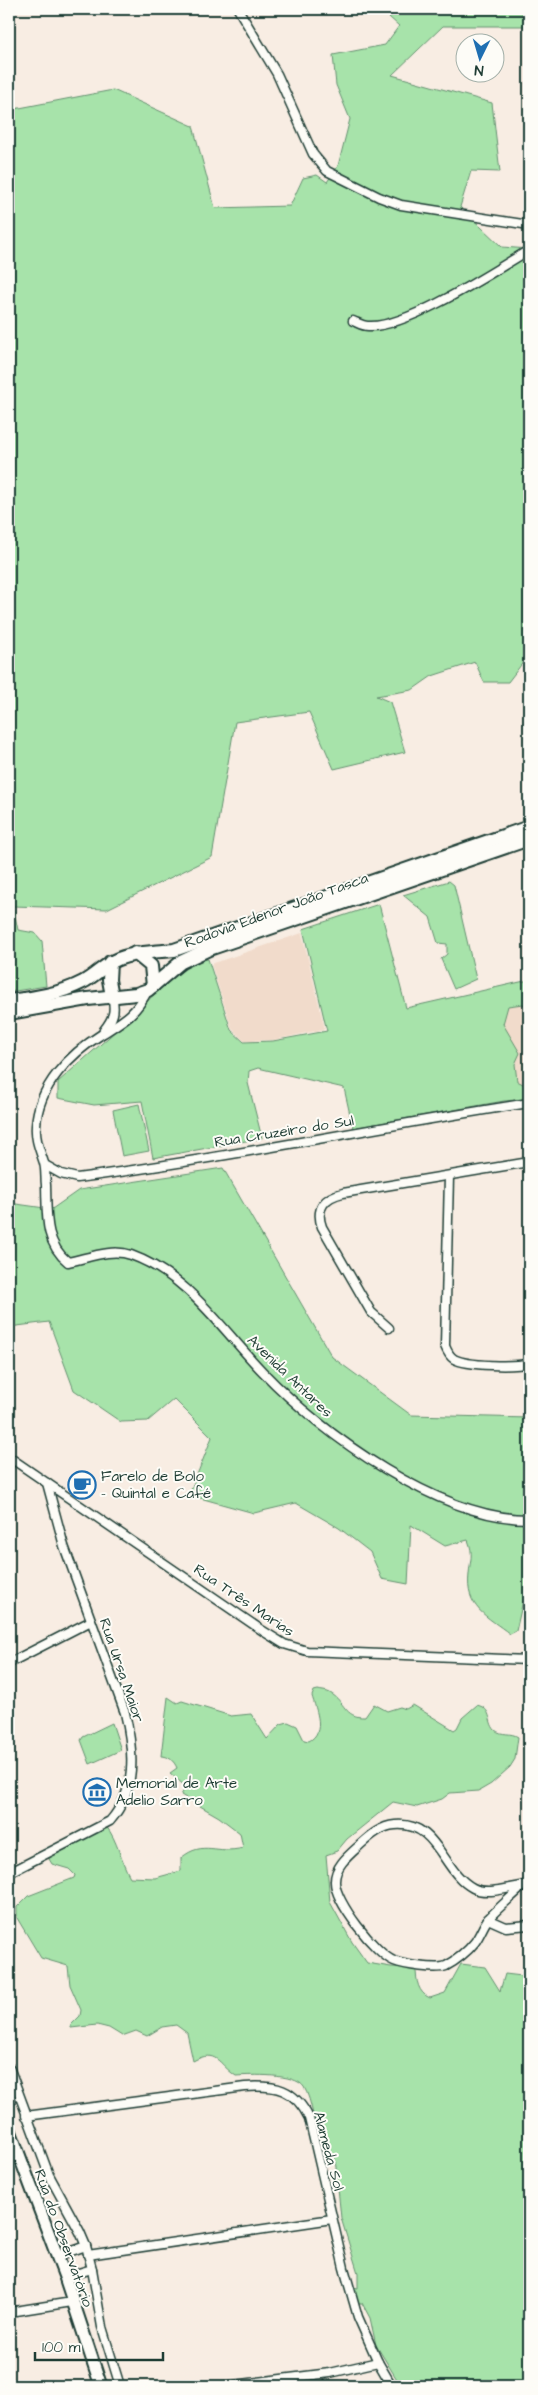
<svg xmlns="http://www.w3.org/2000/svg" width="538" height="2395" font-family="'Architects Daughter',sans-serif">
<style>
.built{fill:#f1dbcb}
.green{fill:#a7e3aa;stroke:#63906f}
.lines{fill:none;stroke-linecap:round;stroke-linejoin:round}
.street-casing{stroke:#1f3d34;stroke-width:11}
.secondary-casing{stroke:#1f3d34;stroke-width:15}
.primary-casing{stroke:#1f3d34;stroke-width:16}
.street{stroke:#fdfcf7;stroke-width:8}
.secondary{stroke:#fdfcf7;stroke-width:11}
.primary{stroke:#fdfcf7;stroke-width:12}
.labels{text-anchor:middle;stroke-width:4;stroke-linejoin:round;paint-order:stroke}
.street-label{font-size:15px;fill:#1f3d34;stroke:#fdfcf7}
.poi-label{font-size:15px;fill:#1f3d34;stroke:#fdfcf7;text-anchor:start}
</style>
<rect width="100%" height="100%" fill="#f8ede3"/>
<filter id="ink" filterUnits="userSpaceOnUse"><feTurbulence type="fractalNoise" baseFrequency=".02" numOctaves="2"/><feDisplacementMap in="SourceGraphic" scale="10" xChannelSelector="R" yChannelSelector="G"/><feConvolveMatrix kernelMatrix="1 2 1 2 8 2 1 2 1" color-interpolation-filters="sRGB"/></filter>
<g filter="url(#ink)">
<g class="built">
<path d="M302 933 325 1029 274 1040 244 1041 232 1029 211 964Z"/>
<path d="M529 980V1099L510 1102 480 992Z"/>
</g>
<g class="green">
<path d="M387 9H529V26H443L392 75 492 103 500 172 471 171 460 207 502 247 529 249V664L524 661 508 682H484L475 662 432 676 412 690 376 696 390 702 405 752 334 769 309 712 235 722 212 857 107 909 13 906 18 930 35 933 42 941 46 986 9 992V110L113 90 193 126 215 208 290 206 303 178 317 175 327 182 338 166 350 119 336 85 333 55 385 45 399 26 389 17Z"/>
<path d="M449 881 454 885 476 979 454 989 441 959 447 954V944L438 943 430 917 403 895Z"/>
<path d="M379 904 406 1008 529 980V1007L523 1004 508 1006 503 1024 520 1053 515 1064 517 1081 529 1087V1099L504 1101 353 1128 344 1088 258 1068 249 1071 248 1083 262 1138 153 1158 142 1101 94 1105 58 1098V1082L135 1014 167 981 197 961 208 959 231 1030 244 1042 273 1041 327 1031 303 929Z"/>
<path d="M139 1104 149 1151 122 1156 113 1110Z"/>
<path d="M223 1168 332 1357 411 1415 529 1418V1585L522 1605 516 1631 510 1634C487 1616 465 1608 469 1574 470 1560 474 1555 468 1540L445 1546 411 1525 408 1584 382 1579 370 1552 339 1528 296 1503 254 1513 189 1495 212 1437 174 1399 148 1421 121 1422 74 1390 49 1322 9 1327V1203L52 1209 79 1190Z"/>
<path d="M318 1690C321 1691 327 1691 330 1693 345 1701 344 1718 365 1717L374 1704 387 1711 400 1707 406 1709 413 1705 454 1730 457 1728 462 1718 477 1705C493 1709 487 1721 495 1730 502 1736 511 1732 518 1737L515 1759 510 1767 491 1784 479 1791 450 1793 442 1799 417 1807 393 1802 347 1839 337 1851 326 1855 330 1902 352 1942 367 1963 391 1967 416 1968C416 1980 418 1993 430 1998L445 1993 461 1964 485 1967 500 1991 505 1974 522 1976 529 1986V2386H401L376 2345 370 2318 362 2303H359V2305L353 2287 358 2288V2273L341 2218 335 2158C329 2154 326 2146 322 2139 312 2123 313 2102 304 2087 295 2073 251 2075 236 2076 218 2064 217 2048 193 2061L187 2033 176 2025 162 2027 147 2036 136 2031 122 2036 109 2028 97 2025 71 2028V2025L80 2016 81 2010 70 1985 68 1966 41 1958 17 1918V1907L28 1896 74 1878 75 1875 69 1869 52 1864 49 1859 51 1854 106 1826C118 1841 120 1860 130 1877L155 1878 181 1871V1858C204 1839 217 1855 243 1848L240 1833 219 1817 181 1795 186 1787 170 1773 177 1768C174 1761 169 1756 161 1756L168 1697 177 1703 182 1701 231 1716 251 1714 267 1739 281 1724 288 1722 297 1726 304 1740 309 1741C326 1732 316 1710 312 1696L314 1691Z"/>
<path d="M112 1723 121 1750 90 1764 81 1740 83 1737Z"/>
</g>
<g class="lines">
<g class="street-casing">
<g id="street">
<path d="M238 9 277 74 313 154 327 171 379 197 401 205 529 225"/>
<path d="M353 321C358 323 363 326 368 326 406 329 494 271 529 250"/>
<path d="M148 990C136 1014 124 1020 102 1034 70 1054 38 1086 36 1126 35 1140 40 1150 44 1163 46 1170 45 1178 46 1185 47 1214 44 1243 68 1262 88 1258 111 1248 131 1255 189 1276 222 1330 263 1372 323 1435 440 1519 529 1519"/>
<path d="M104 1030C113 1019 116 1011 112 996"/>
<path d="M45 1165 61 1174 77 1178C229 1158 378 1126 529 1103"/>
<path d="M449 1176 445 1346C447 1351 449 1356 454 1359 467 1366 515 1367 529 1363"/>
<path d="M389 1328 371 1312 322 1227C315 1208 325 1197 343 1193L529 1162"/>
<path d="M9 1457 263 1631 284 1644 307 1651 529 1660"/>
<path d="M9 1663 91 1621"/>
<path d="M9 1873 110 1821C137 1790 134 1751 125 1713L64 1546 47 1483"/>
<path d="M524 1885C513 1896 499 1907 488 1919 483 1926 480 1935 475 1942 468 1951 456 1961 446 1966 437 1970 404 1965 394 1961 376 1954 334 1901 335 1881 335 1866 349 1855 360 1845 370 1836 381 1826 395 1825 438 1821 442 1872 473 1888 488 1896 513 1886 529 1885"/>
<path d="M488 1919 506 1927 529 1925"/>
<path d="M9 2067 49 2175 80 2232 86 2246 92 2269 102 2327 120 2386"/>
<path d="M26 2116 245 2087C276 2085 294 2088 309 2118L344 2268 358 2317 378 2362 392 2386"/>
<path d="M88 2255 332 2219"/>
<path d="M57 2256 86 2246"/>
<path d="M65 2277 92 2269"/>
<path d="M9 2312 72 2302"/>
<path d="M225 2386 330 2373 378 2362"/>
</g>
</g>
<g class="secondary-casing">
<path id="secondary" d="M9 2128 65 2277 101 2386"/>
</g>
<g class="primary-casing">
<g id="primary">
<path d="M135 953 151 966 153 986"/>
<path d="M110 962 109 980 112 996"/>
<path d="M9 1001C34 998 60 994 83 982 95 976 105 964 118 959 136 952 155 952 174 950L529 827"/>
<path d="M9 1013 88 999 136 994 148 990 181 962 209 949 529 839"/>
</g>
</g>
<use href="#street" class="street"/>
<use href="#secondary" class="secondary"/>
<use href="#primary" class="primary"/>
</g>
</g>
<defs>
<g id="cafe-ring" transform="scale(1.4375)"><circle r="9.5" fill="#fdfcf7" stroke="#1f6fb2" stroke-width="1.5"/><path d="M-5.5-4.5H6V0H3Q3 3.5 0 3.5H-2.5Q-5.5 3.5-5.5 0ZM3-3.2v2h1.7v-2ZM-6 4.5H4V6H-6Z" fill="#1f6fb2"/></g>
<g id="museum-ring" transform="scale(1.4375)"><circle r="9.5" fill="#fdfcf7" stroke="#1f6fb2" stroke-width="1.5"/><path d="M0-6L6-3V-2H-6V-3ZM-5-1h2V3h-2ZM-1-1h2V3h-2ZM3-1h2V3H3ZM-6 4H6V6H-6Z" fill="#1f6fb2"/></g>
</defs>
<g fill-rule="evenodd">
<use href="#cafe-ring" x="82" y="1485"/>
<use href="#museum-ring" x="97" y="1792"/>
</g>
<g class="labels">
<g class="street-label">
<text transform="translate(276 910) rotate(-20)" y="5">Rodovia Edenor João Tasca</text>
<text transform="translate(284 1131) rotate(-9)" y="5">Rua Cruzeiro do Sul</text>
<text transform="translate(290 1376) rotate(44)" y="5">Avenida Antares</text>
<text transform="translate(244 1600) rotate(34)" y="5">Rua Três Marias</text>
<text transform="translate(122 1670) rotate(71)" y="5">Rua Ursa Maior</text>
<text transform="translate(329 2151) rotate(75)" y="5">Alameda Sol</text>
<text transform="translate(64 2238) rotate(70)" y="5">Rua do Observatório</text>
</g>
<g class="poi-label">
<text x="101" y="1481">Farelo de Bolo<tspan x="101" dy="17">- Quintal e Café</tspan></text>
<text x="116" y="1788">Memorial de Arte<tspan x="116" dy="17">Adelio Sarro</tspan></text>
</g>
</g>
<rect width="538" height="2395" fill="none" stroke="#fdfcf7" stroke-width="30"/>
<rect x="15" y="15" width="508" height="2365" fill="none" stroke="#1f3d34" stroke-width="2" filter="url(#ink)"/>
<g transform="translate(480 58) rotate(185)"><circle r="24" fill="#fdfcf7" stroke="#a4b0a9"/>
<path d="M0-4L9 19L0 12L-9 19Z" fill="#1f6fb2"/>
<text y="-8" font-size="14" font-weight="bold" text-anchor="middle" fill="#1f3d34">N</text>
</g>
<path d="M35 2352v8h128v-8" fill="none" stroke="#1f3d34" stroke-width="2.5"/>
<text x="42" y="2352" font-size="15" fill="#1f3d34" stroke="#fdfcf7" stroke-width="4" paint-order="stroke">100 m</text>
</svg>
